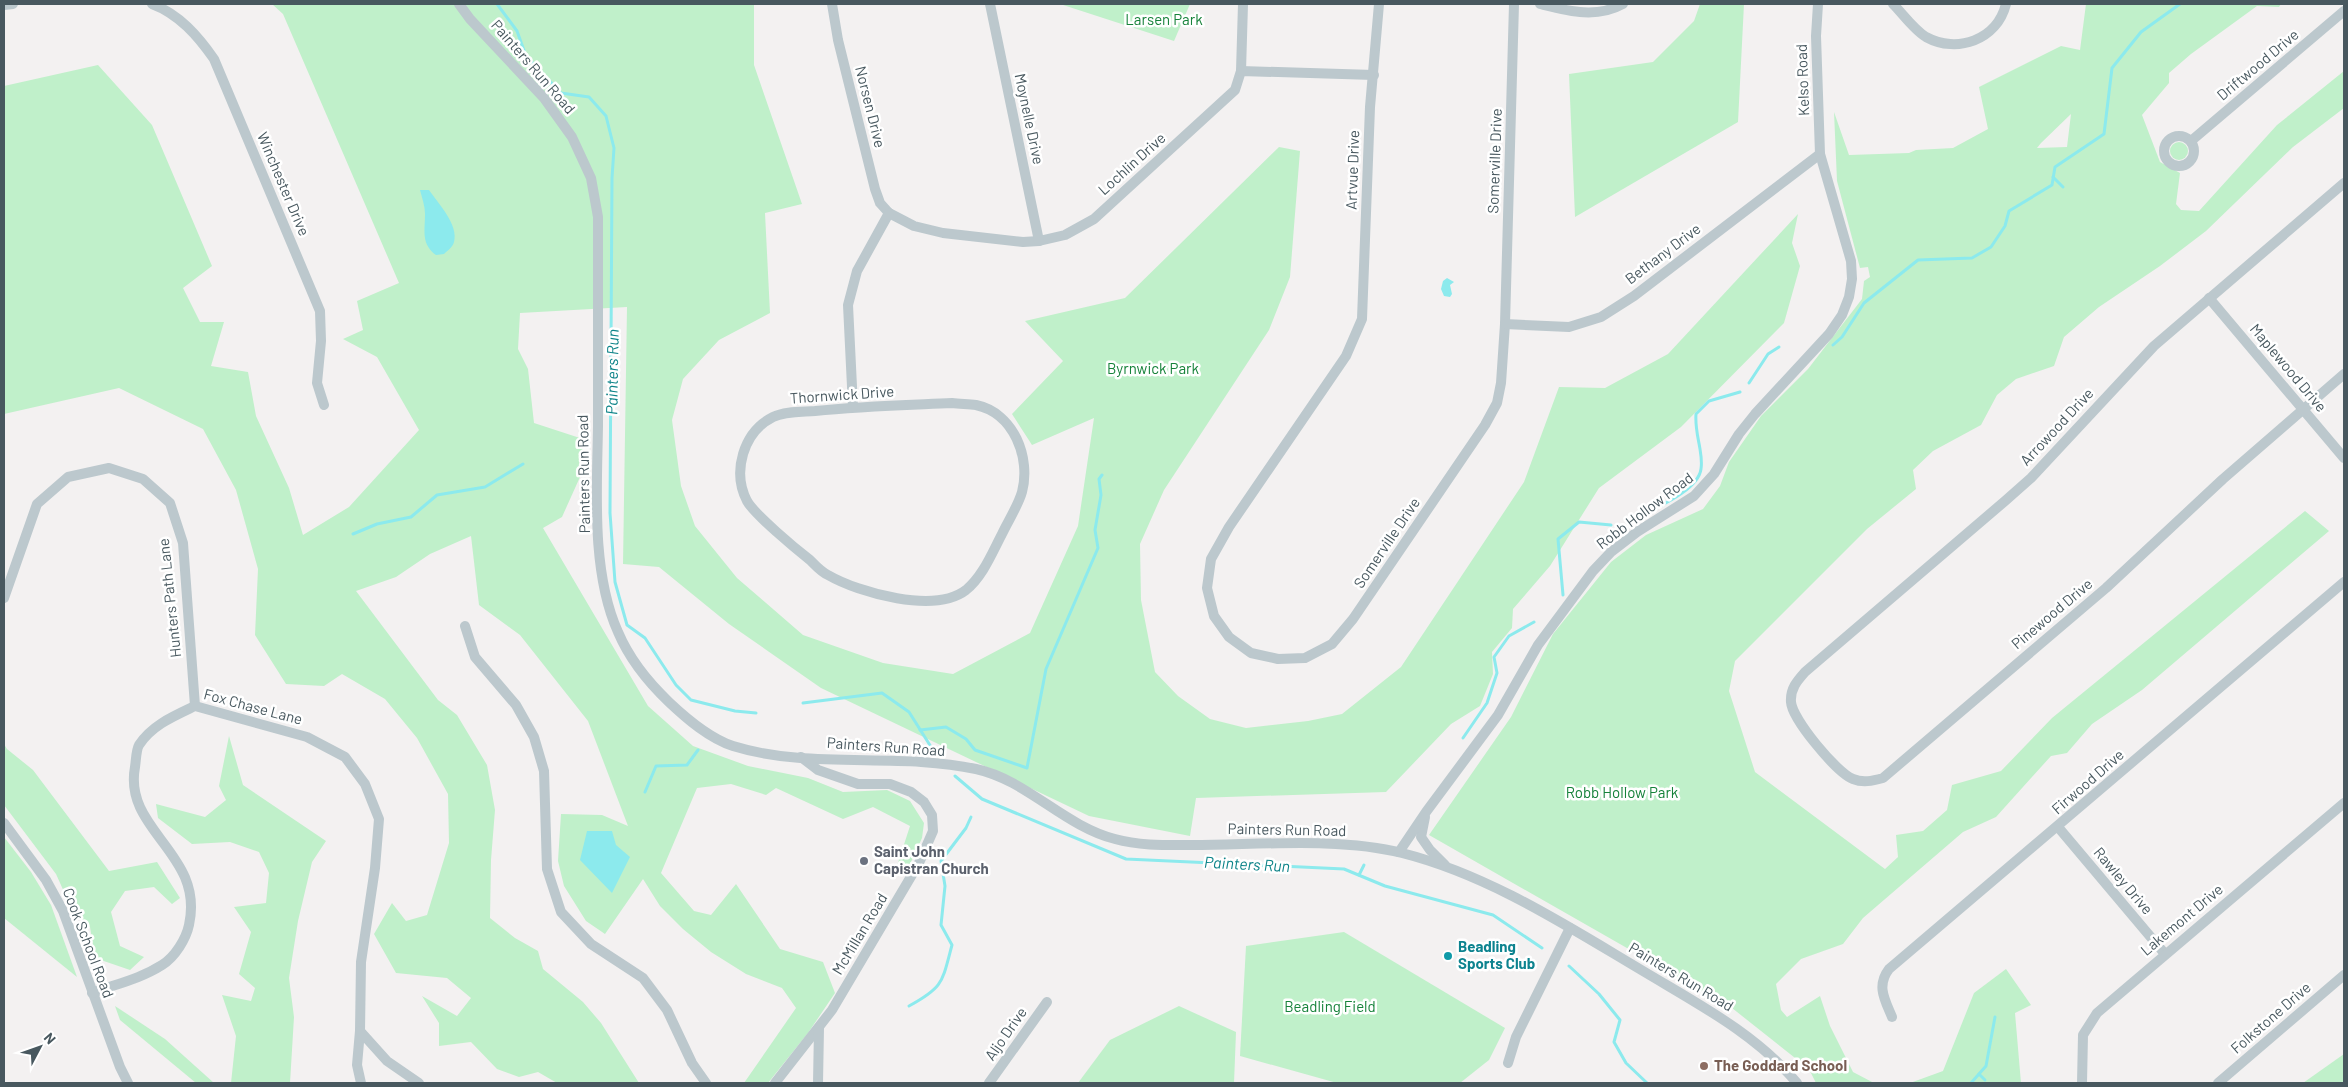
<svg xmlns="http://www.w3.org/2000/svg" width="2348" height="1087" font-family="Barlow,sans-serif">
<style>
.green{fill:#c0f0ca;fill-rule:evenodd}
.water{fill:#8ceaed}
.lines{fill:none;stroke-linecap:round;stroke-linejoin:round}
.stream{stroke:#8ceaed;stroke-width:3}
.minor{stroke:#bcc8cd;stroke-width:10}
.worship-dot{fill:#6b7280;stroke:#fff;stroke-width:2}
.culture-dot{fill:#0f9aa8;stroke:#fff;stroke-width:2}
.education-dot{fill:#8d6e63;stroke:#fff;stroke-width:2}
.labels{text-anchor:middle;stroke-width:5;stroke-linejoin:round;paint-order:stroke}
.park-label{font-size:15px;fill:#16823a;stroke:#fff}
.street-label{font-size:15px;fill:#48585f;stroke:#fff}
.worship-label{font-size:15px;font-weight:bold;fill:#5b616d;stroke:#fff;text-anchor:start}
.culture-label{font-size:15px;font-weight:bold;fill:#0d838f;stroke:#fff;text-anchor:start}
.education-label{font-size:15px;font-weight:bold;fill:#785e54;stroke:#fff;text-anchor:start}
.water-label{font-size:16px;font-style:italic;fill:#0c8388;stroke:#fff}
</style>
<rect width="100%" height="100%" fill="#f3f1f1"/>
<g class="green">
<path d="M272 4H754V65L802 204 765 213 770 313 719 340 683 379 672 420 681 486 695 526 737 578 803 635 883 663 953 674 1030 633 1078 526 1094 418 1032 445 1012 414 1063 361 1025 321 1125 298 1279 147 1300 151 1290 277 1269 330 1164 490 1140 544 1141 600 1155 672 1178 696 1210 719 1246 728 1308 721 1342 714 1401 667 1524 482 1559 387 1605 388 1668 354 1798 214 1792 243 1800 266 1784 323 1681 427 1599 488 1550 566 1513 609 1512 628 1492 652 1493 674 1480 706 1451 724 1386 792 1196 798 1190 836 1089 816 821 688 729 624 659 567 623 564 627 307 520 313 518 349 528 369 534 423 583 439 580 477 562 517 543 528 648 706 693 746 748 766 808 778 843 792 887 790 910 801 924 823 922 838 905 875 896 869 910 826 873 807 843 819 776 788 766 795 731 784 697 788 661 873 694 911 711 915 736 884 780 949 823 962 835 993 808 1033 768 1083H744L796 1008 782 988 746 974 711 952 683 929 660 906 643 879 605 934 586 921 564 886 558 861 561 814 602 815 628 826 588 721 520 635 479 605 471 536 430 554 396 577 356 591 438 700 457 715 487 765 495 810 491 860 490 918 515 938 538 951 543 969 583 1002 601 1023 639 1083H557L538 1072 519 1077 497 1069 471 1042 439 1046V1023L422 996 457 1016 471 998 447 978 396 973 374 934 392 903 406 921 427 915 449 843 448 794 417 738 385 699 342 674 324 686 286 684 255 635 258 569 236 490 203 429 119 388 4 414V86L98 65 152 125 212 266 183 288 200 322H224L211 366 248 372 256 416 289 488 303 535 349 507 419 430 377 357 343 339 363 330 357 301 399 283 283 14Z"/>
<path d="M1060 4H1190L1174 41Z"/>
<path d="M1700 4H1744L1738 122 1575 217 1569 74 1653 62 1694 21Z"/>
<path d="M2086 4H2281L2279 7 2257 6 2191 54 2169 73V83L2142 115 2160 162 2180 173 2176 204 2181 210 2199 211 2277 125 2344 71V108L2293 147 2206 231 2160 266 2099 307 2064 337 2054 366 2016 379 1997 395 1981 425 1933 451 1913 470 1916 489 1867 529 1735 661 1729 691 1755 772 1885 869 1898 857 1896 835 1923 831 1947 810 1952 785 2001 771 2052 718 2305 511 2329 531 2142 690 2092 724 2067 753 2051 756 1996 817 1963 832 1863 918 1843 944 1801 959 1776 984 1781 1010 1787 1017 1820 996 1830 1026 1853 1072 1874 1083H1816L1809 1069 1732 1008 1429 835 1511 717 1553 634 1611 562 1646 535 1703 509 1720 486 1729 462 1761 416 1808 369 1862 299 1864 281 1870 277 1868 267 1860 268 1837 181 1834 112 1849 155 1909 153 1916 150 1953 148 1988 129 1979 87 2061 46 2080 50ZM2071 114 2067 147 2037 148 2041 143Z"/>
<circle cx="2179" cy="151" r="9"/>
<path d="M229 736 243 785 326 841 312 862 298 921 289 978 294 1017 290 1083H231L236 1036 222 995 251 1001 255 988 239 974 251 932 234 907 266 903 269 873 259 852 230 842 192 844 158 818 156 804 205 817 226 800 219 786Z"/>
<path d="M4 744 7 749 33 770 109 871 157 862 180 898 172 904 154 887 125 891 111 912 120 946 144 957 130 970 95 958 90 927 74 914 56 874 4 805Z"/>
<path d="M4 837 31 872 51 905 77 977 4 918Z"/>
<path d="M1344 932 1505 1028 1489 1060 1460 1083H1337L1240 1056 1246 946Z"/>
<path d="M2006 969 2031 1005 2015 1013 2021 1083H1910L1943 1071 1974 993Z"/>
<path d="M115 1006 165 1039 214 1083H196L120 1020Z"/>
<path d="M1179 1006 1236 1032 1234 1083H1078L1110 1040Z"/>
<path d="M2344 1054V1083H2303Z"/>
</g>
<g class="water">
<path d="M420 190H429C438 203 459 225 454 242 453 247 447 251 444 254L436 255C421 244 425 231 425 214 425 206 422 198 420 190Z"/>
<path d="M1447 278 1454 282 1450 285 1452 294 1450 297 1444 296 1441 289 1443 281Z"/>
<path d="M587 831H612L616 845 630 857 612 893 580 860Z"/>
</g>
<g class="lines">
<g class="stream">
<path d="M497 4 517 31 526 56 561 93 589 97 606 116 614 148 612 178 610 513 615 582 627 625 645 638 676 685 691 700 735 711 756 713"/>
<path d="M2053 177 2063 187"/>
<path d="M1833 345 1842 337 1864 303 1918 260 1972 258 1991 247 2005 226 2009 211 2052 185 2055 167 2104 134 2112 68 2141 32 2180 4"/>
<path d="M1749 383 1768 354 1779 347"/>
<path d="M1637 518C1655 508 1698 491 1701 469 1702 463 1701 455 1700 449 1698 437 1695 427 1696 414L1709 401 1740 392"/>
<path d="M353 534 377 524 411 517 437 495 485 487 523 464"/>
<path d="M1563 595 1558 539 1579 522 1611 525"/>
<path d="M803 703 882 693 909 712 933 750"/>
<path d="M920 730 946 727 966 739 975 750 1027 768 1046 669 1098 548 1095 530 1101 495 1099 479 1102 475"/>
<path d="M1463 738 1487 703 1497 673 1494 657 1509 636 1534 622"/>
<path d="M955 776 982 799 1126 859 1344 869 1385 886 1493 915 1542 948"/>
<path d="M645 792 656 766 687 765 698 750"/>
<path d="M1359 875 1364 865"/>
<path d="M1569 966 1599 994 1620 1020 1614 1042 1626 1063 1647 1083"/>
<path d="M909 1006C944 987 942 982 952 945L941 925 945 886 941 861 966 828 971 817"/>
<path d="M1979 1074 1985 1080"/>
<path d="M1971 1083 1986 1066 1995 1017"/>
</g>
<g class="minor">
<path d="M152 4C179 14 198 36 214 59L320 311 321 341 317 383 324 405"/>
<path d="M459 4 470 19 544 98 572 137 591 178 598 217C598 286 598 356 598 426 597 490 591 572 618 632 629 658 649 683 669 702 687 719 709 738 733 746 810 770 897 752 976 769 1027 780 1064 826 1115 839 1140 846 1168 845 1193 845 1257 845 1340 837 1402 853 1489 875 1567 926 1643 971 1698 1004 1756 1034 1797 1083"/>
<path d="M832 4 838 40 875 189 880 203 889 213 914 226 943 233 1023 242 1039 241 1065 235 1094 219 1235 90 1241 71 1374 75"/>
<path d="M990 4 1039 241"/>
<path d="M1379 4 1370 107 1362 319 1346 356 1229 527 1211 559 1207 588 1214 616 1229 637 1251 653 1278 659 1305 658 1332 644 1353 619 1485 425 1497 403 1501 383 1505 324 1514 4"/>
<path d="M1540 4C1568 11 1596 19 1623 4"/>
<path d="M1893 4C1903 14 1914 30 1926 37 1957 54 1997 40 2006 4"/>
<path d="M4 5 13 4"/>
<path d="M1241 71 1243 4"/>
<circle cx="2179" cy="151" r="15"/>
<path d="M2191 141 2344 11"/>
<path d="M2344 183 2154 346 2031 478 2005 501 1805 672C1797 681 1790 689 1791 702 1792 719 1837 773 1853 779 1863 783 1872 781 1883 778L2106 588 2223 479 2344 374"/>
<path d="M2209 298 2344 458"/>
<path d="M1505 324 1569 327 1601 317 1634 296 1820 154"/>
<path d="M952 403C960 404 968 404 976 405 1014 413 1031 458 1022 492 1018 506 1008 521 1002 534 992 553 983 576 966 590 935 614 859 593 828 575 821 572 815 565 810 560 796 549 755 515 747 501 732 472 743 432 773 417 785 411 802 412 815 411 861 406 907 405 952 403Z"/>
<path d="M853 407 848 305 857 271 889 213"/>
<path d="M4 598 37 504 68 477 109 468 143 479 170 503 183 543 195 706"/>
<path d="M465 626 475 657 516 705 534 737 544 771 547 869 561 912 591 944 643 978 667 1010 692 1063 706 1083"/>
<path d="M1425 817 1421 837 1430 850 1445 865"/>
<path d="M4 823 46 880 63 911 120 1067 128 1083"/>
<path d="M2058 827 2165 954"/>
<path d="M1399 852 1426 812 1498 715 1538 645 1593 571 1611 552 1637 532 1694 496 1714 474 1739 434 1755 414 1829 334 1842 315 1849 297 1852 279 1851 261 1820 154 1816 36 1818 4"/>
<path d="M92 993C116 984 140 979 162 965 175 957 186 939 189 925 205 853 123 831 135 767 136 761 136 750 139 745 152 725 174 716 195 706L307 737 345 757 365 784 379 819 375 868 361 962 360 1031"/>
<path d="M1892 1017C1885 1000 1876 986 1889 969L2344 582"/>
<path d="M1508 1063 1516 1037 1570 928"/>
<path d="M361 1083 357 1065 360 1031 387 1061 419 1083"/>
<path d="M775 1083 832 1010 919 863 933 831 932 815 924 802 911 792 890 784H858L818 770 801 757"/>
<path d="M818 1083 819 1028"/>
<path d="M989 1083 1047 1002"/>
<path d="M2082 1083 2083 1035 2097 1013 2344 803"/>
<path d="M2218 1083 2344 975"/>
</g>
</g>
<circle class="worship-dot" cx="864" cy="861" r="5"/>
<circle class="culture-dot" cx="1448" cy="956" r="5"/>
<circle class="education-dot" cx="1704" cy="1066" r="5"/>
<g class="labels">
<g class="park-label">
<text x="1164" y="25">Larsen Park</text>
<text x="1153" y="374">Byrnwick Park</text>
<text x="1622" y="798">Robb Hollow Park</text>
<text x="1330" y="1012">Beadling Field</text>
</g>
<g class="street-label">
<text transform="translate(2258 65) rotate(-40)" y="5">Driftwood Drive</text>
<text transform="translate(533 67) rotate(49)" y="5">Painters Run Road</text>
<text transform="translate(1803 80) rotate(-92)" y="5">Kelso Road</text>
<text transform="translate(870 107) rotate(76)" y="5">Norsen Drive</text>
<text transform="translate(1029 119) rotate(78)" y="5">Moynelle Drive</text>
<text transform="translate(1495 161) rotate(-88)" y="5">Somerville Drive</text>
<text transform="translate(1132 164) rotate(-42)" y="5">Lochlin Drive</text>
<text transform="translate(1353 170) rotate(-88)" y="5">Artvue Drive</text>
<text transform="translate(283 184) rotate(67)" y="5">Winchester Drive</text>
<text transform="translate(1663 254) rotate(-37)" y="5">Bethany Drive</text>
<text transform="translate(2288 368) rotate(50)" y="5">Maplewood Drive</text>
<text transform="translate(842 395) rotate(-4)" y="5">Thornwick Drive</text>
<text transform="translate(2057 427) rotate(-47)" y="5">Arrowood Drive</text>
<text transform="translate(584 474) rotate(-91)" y="5">Painters Run Road</text>
<text transform="translate(1645 511) rotate(-37)" y="5">Robb Hollow Road</text>
<text transform="translate(1387 543) rotate(-56)" y="5">Somerville Drive</text>
<text transform="translate(170 598) rotate(-96)" y="5">Hunters Path Lane</text>
<text transform="translate(2052 614) rotate(-40)" y="5">Pinewood Drive</text>
<text transform="translate(253 707) rotate(15)" y="5">Fox Chase Lane</text>
<text transform="translate(886 747) rotate(4)" y="5">Painters Run Road</text>
<text transform="translate(2088 782) rotate(-41)" y="5">Firwood Drive</text>
<text transform="translate(1287 830) rotate(1)" y="5">Painters Run Road</text>
<text transform="translate(2123 881) rotate(50)" y="5">Rawley Drive</text>
<text transform="translate(2182 920) rotate(-40)" y="5">Lakemont Drive</text>
<text transform="translate(860 934) rotate(-59)" y="5">McMillan Road</text>
<text transform="translate(88 943) rotate(69)" y="5">Cook School Road</text>
<text transform="translate(1681 977) rotate(31)" y="5">Painters Run Road</text>
<text transform="translate(2271 1018) rotate(-41)" y="5">Folkstone Drive</text>
<text transform="translate(1006 1034) rotate(-55)" y="5">Aljo Drive</text>
</g>
<g class="worship-label">
<text x="874" y="857">Saint John<tspan x="874" dy="17">Capistran Church</tspan></text>
</g>
<g class="culture-label">
<text x="1458" y="952">Beadling<tspan x="1458" dy="17">Sports Club</tspan></text>
</g>
<g class="education-label">
<text x="1714" y="1071">The Goddard School</text>
</g>
<g class="water-label">
<text transform="translate(612 372) rotate(-89)" y="6">Painters Run</text>
<text transform="translate(1247 864) rotate(3)" y="6">Painters Run</text>
</g>
</g>
<rect width="2348" height="1087" fill="none" stroke="#48585f" stroke-width="10"/>
<g transform="translate(40 1047) rotate(49)" stroke="#ffffff" stroke-width="4" paint-order="stroke">
<path d="M0-4L9 19L0 12L-9 19Z" fill="#48585f"/>
<text y="-8" font-size="14" font-weight="bold" text-anchor="middle" fill="#48585f">N</text>
</g>
</svg>
